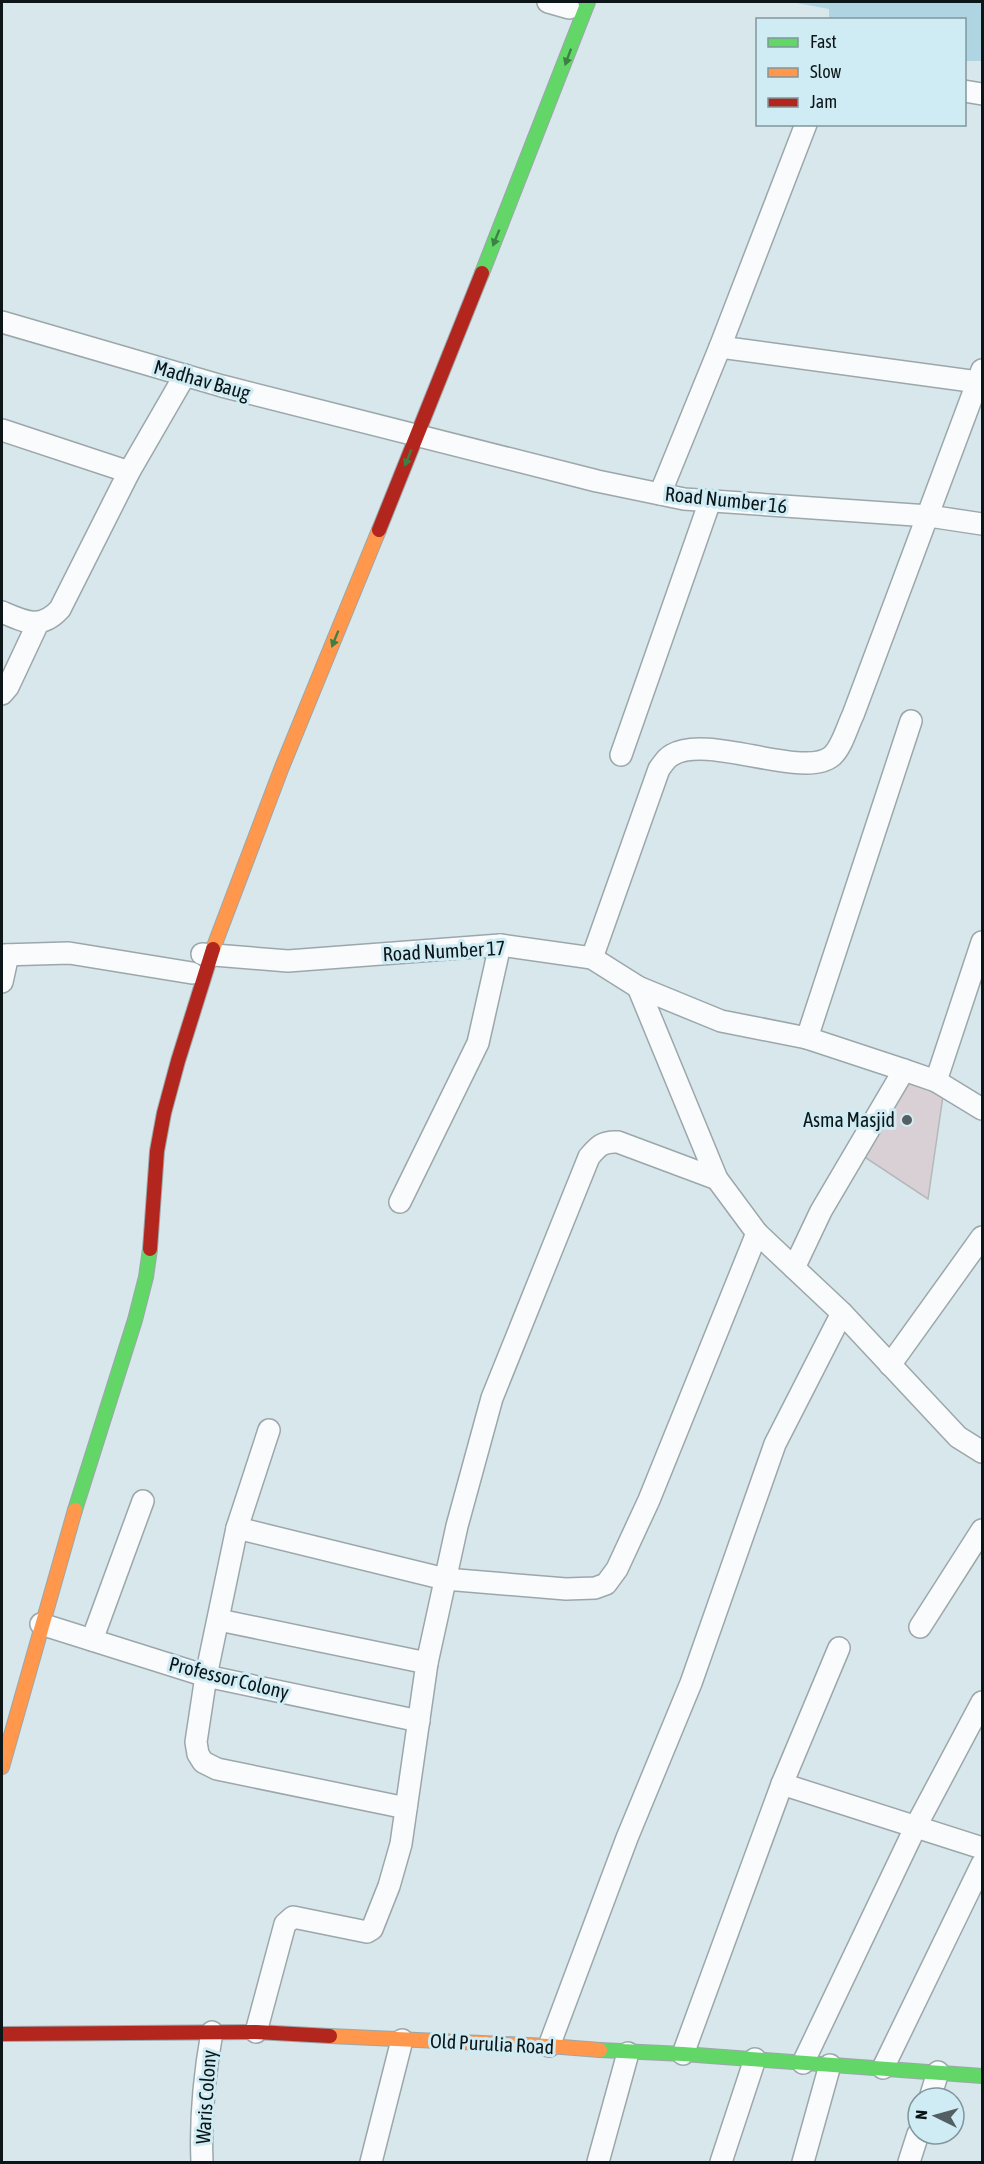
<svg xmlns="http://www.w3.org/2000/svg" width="984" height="2164" font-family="'Asap Condensed',sans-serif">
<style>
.green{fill:#aed5e1}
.building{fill:#d9d0d5;stroke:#b5b8ba;stroke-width:1.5}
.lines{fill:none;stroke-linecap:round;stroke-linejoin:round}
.street-casing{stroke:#9ca7ab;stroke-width:24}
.fast-casing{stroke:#9ca7ab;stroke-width:16}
.slow-casing{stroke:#9ca7ab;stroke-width:16}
.jam-casing{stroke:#9ca7ab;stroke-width:16}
.street{stroke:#f9fbfc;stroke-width:21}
.fast{stroke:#63d668;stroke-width:14}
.slow{stroke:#ff974d;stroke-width:14}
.jam{stroke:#b3261e;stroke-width:14}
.oneway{fill:#3c8044}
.poi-dot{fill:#535f63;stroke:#cfebf4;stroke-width:2}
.labels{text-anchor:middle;stroke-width:6;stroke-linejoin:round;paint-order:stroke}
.street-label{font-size:20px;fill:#0c1619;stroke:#cfebf4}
.poi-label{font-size:20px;fill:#0c1619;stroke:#cfebf4;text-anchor:end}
</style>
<rect width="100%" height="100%" fill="#d7e7ec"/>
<path class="green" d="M791 2H982V61H965L964 20 829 19V9Z"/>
<path class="building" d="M903 1071 944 1089 928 1199 857 1152Z"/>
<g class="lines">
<g class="street-casing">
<g id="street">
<path d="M548 2 569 8"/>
<path d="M964 91 982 94"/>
<path d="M2 322 222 386 597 481 684 499 929 516 982 524"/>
<path d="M720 347 978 382"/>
<path d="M2 430 129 472"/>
<path d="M660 494 720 347 806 124"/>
<path d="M2 612C25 622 41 630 60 609L129 472 185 375"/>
<path d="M2 694 8 687 38 623"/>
<path d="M621 755 710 501"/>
<path d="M202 954 288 961 500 945 592 958 638 987 721 1021 807 1038 904 1070 936 1081 982 1109"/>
<path d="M2 955 69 953 192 973"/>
<path d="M592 958 659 769C663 764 666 758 672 755 707 733 804 780 832 756 842 747 847 727 853 715L982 370"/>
<path d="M2 982 8 955"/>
<path d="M638 987 717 1179 757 1233 842 1313 958 1437 982 1452"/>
<path d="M807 1038 911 721"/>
<path d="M936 1081 982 942"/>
<path d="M400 1202 478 1043 500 945"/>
<path d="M794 1268 821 1211 904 1070"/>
<path d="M890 1365 982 1237"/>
<path d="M269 1430 237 1528 206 1676 196 1742 198 1754 203 1762 217 1769 406 1808"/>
<path d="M237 1528 445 1579 566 1589 595 1588 606 1584 617 1569 649 1500 757 1233"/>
<path d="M219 1620 427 1663"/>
<path d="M41 1624 206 1676 419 1721"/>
<path d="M920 1627 982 1530"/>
<path d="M92 1640 143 1501"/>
<path d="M782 1784 839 1648"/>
<path d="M256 2032 285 1924 293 1917 367 1932 372 1929 389 1886 401 1844 427 1663 457 1526 492 1398 589 1157C598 1146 603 1141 618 1142L717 1179"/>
<path d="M549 2046 627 1838 691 1683 775 1444 842 1313"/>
<path d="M683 2054 782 1784 982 1848"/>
<path d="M803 2063 916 1826 982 1702"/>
<path d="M883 2068 982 1864"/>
<path d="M930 2098 938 2072"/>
<path d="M202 2162C200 2117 204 2077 212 2032"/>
<path d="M371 2162 402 2040"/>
<path d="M598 2162 628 2053"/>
<path d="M721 2162 755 2059"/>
<path d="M803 2162 830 2065"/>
<path d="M909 2162 918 2134"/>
</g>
</g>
<g class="fast-casing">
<g id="fast">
<path d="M482 273 588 2"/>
<path d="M75 1510 135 1320 146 1277 150 1249"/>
<path d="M600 2050 683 2054 982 2076"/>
</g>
</g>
<g class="slow-casing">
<g id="slow">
<path d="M213 949 282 767 379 530"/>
<path d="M2 1767 75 1510"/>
<path d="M330 2036 549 2046 600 2050"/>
</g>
</g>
<g class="jam-casing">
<g id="jam">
<path d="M379 530 482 273"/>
<path d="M150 1249 157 1151 164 1113 178 1061 213 949"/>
<path d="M2 2034 256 2032 330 2036"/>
</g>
</g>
<use href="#street" class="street"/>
<use href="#fast" class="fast"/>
<use href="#slow" class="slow"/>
<use href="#jam" class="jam"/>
</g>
<defs><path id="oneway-solid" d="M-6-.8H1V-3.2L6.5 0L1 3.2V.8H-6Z" transform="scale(1.5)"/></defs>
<g class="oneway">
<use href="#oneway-solid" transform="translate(568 57) rotate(110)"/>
<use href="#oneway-solid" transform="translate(496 238) rotate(112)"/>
<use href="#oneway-solid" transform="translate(408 458) rotate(112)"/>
<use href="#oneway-solid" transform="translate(335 639) rotate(112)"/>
</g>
<circle class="poi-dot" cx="907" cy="1120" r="6"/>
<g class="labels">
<g class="street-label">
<text transform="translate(202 380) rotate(16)" y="7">Madhav Baug</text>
<text transform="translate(726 500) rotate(6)" y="7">Road Number 16</text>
<text transform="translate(444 951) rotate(-3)" y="7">Road Number 17</text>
<text transform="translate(229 1678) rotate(14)" y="7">Professor Colony</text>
<text transform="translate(492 2044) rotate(3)" y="7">Old Purulia Road</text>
<text transform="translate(206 2097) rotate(-86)" y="7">Waris Colony</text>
</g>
<g class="poi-label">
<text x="895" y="1127">Asma Masjid</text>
</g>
</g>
<rect width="984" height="2164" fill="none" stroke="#0c1619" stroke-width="6"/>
<rect x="756" y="18" width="210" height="108" fill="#cfebf4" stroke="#81969c" stroke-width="1.5"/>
<rect x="768" y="38" width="30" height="9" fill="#63d668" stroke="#81969c" stroke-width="1.5"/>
<text x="810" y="48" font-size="18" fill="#0c1619">Fast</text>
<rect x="768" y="68" width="30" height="9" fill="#ff974d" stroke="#81969c" stroke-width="1.5"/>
<text x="810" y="78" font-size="18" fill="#0c1619">Slow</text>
<rect x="768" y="98" width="30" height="9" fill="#b3261e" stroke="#81969c" stroke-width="1.5"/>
<text x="810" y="108" font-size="18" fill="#0c1619">Jam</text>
<g transform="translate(936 2116) rotate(275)"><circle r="28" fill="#cfebf4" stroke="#81969c" stroke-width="1.5"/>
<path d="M0-4.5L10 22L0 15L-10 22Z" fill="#535f63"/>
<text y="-9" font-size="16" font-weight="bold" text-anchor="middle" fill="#0c1619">N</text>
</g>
</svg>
